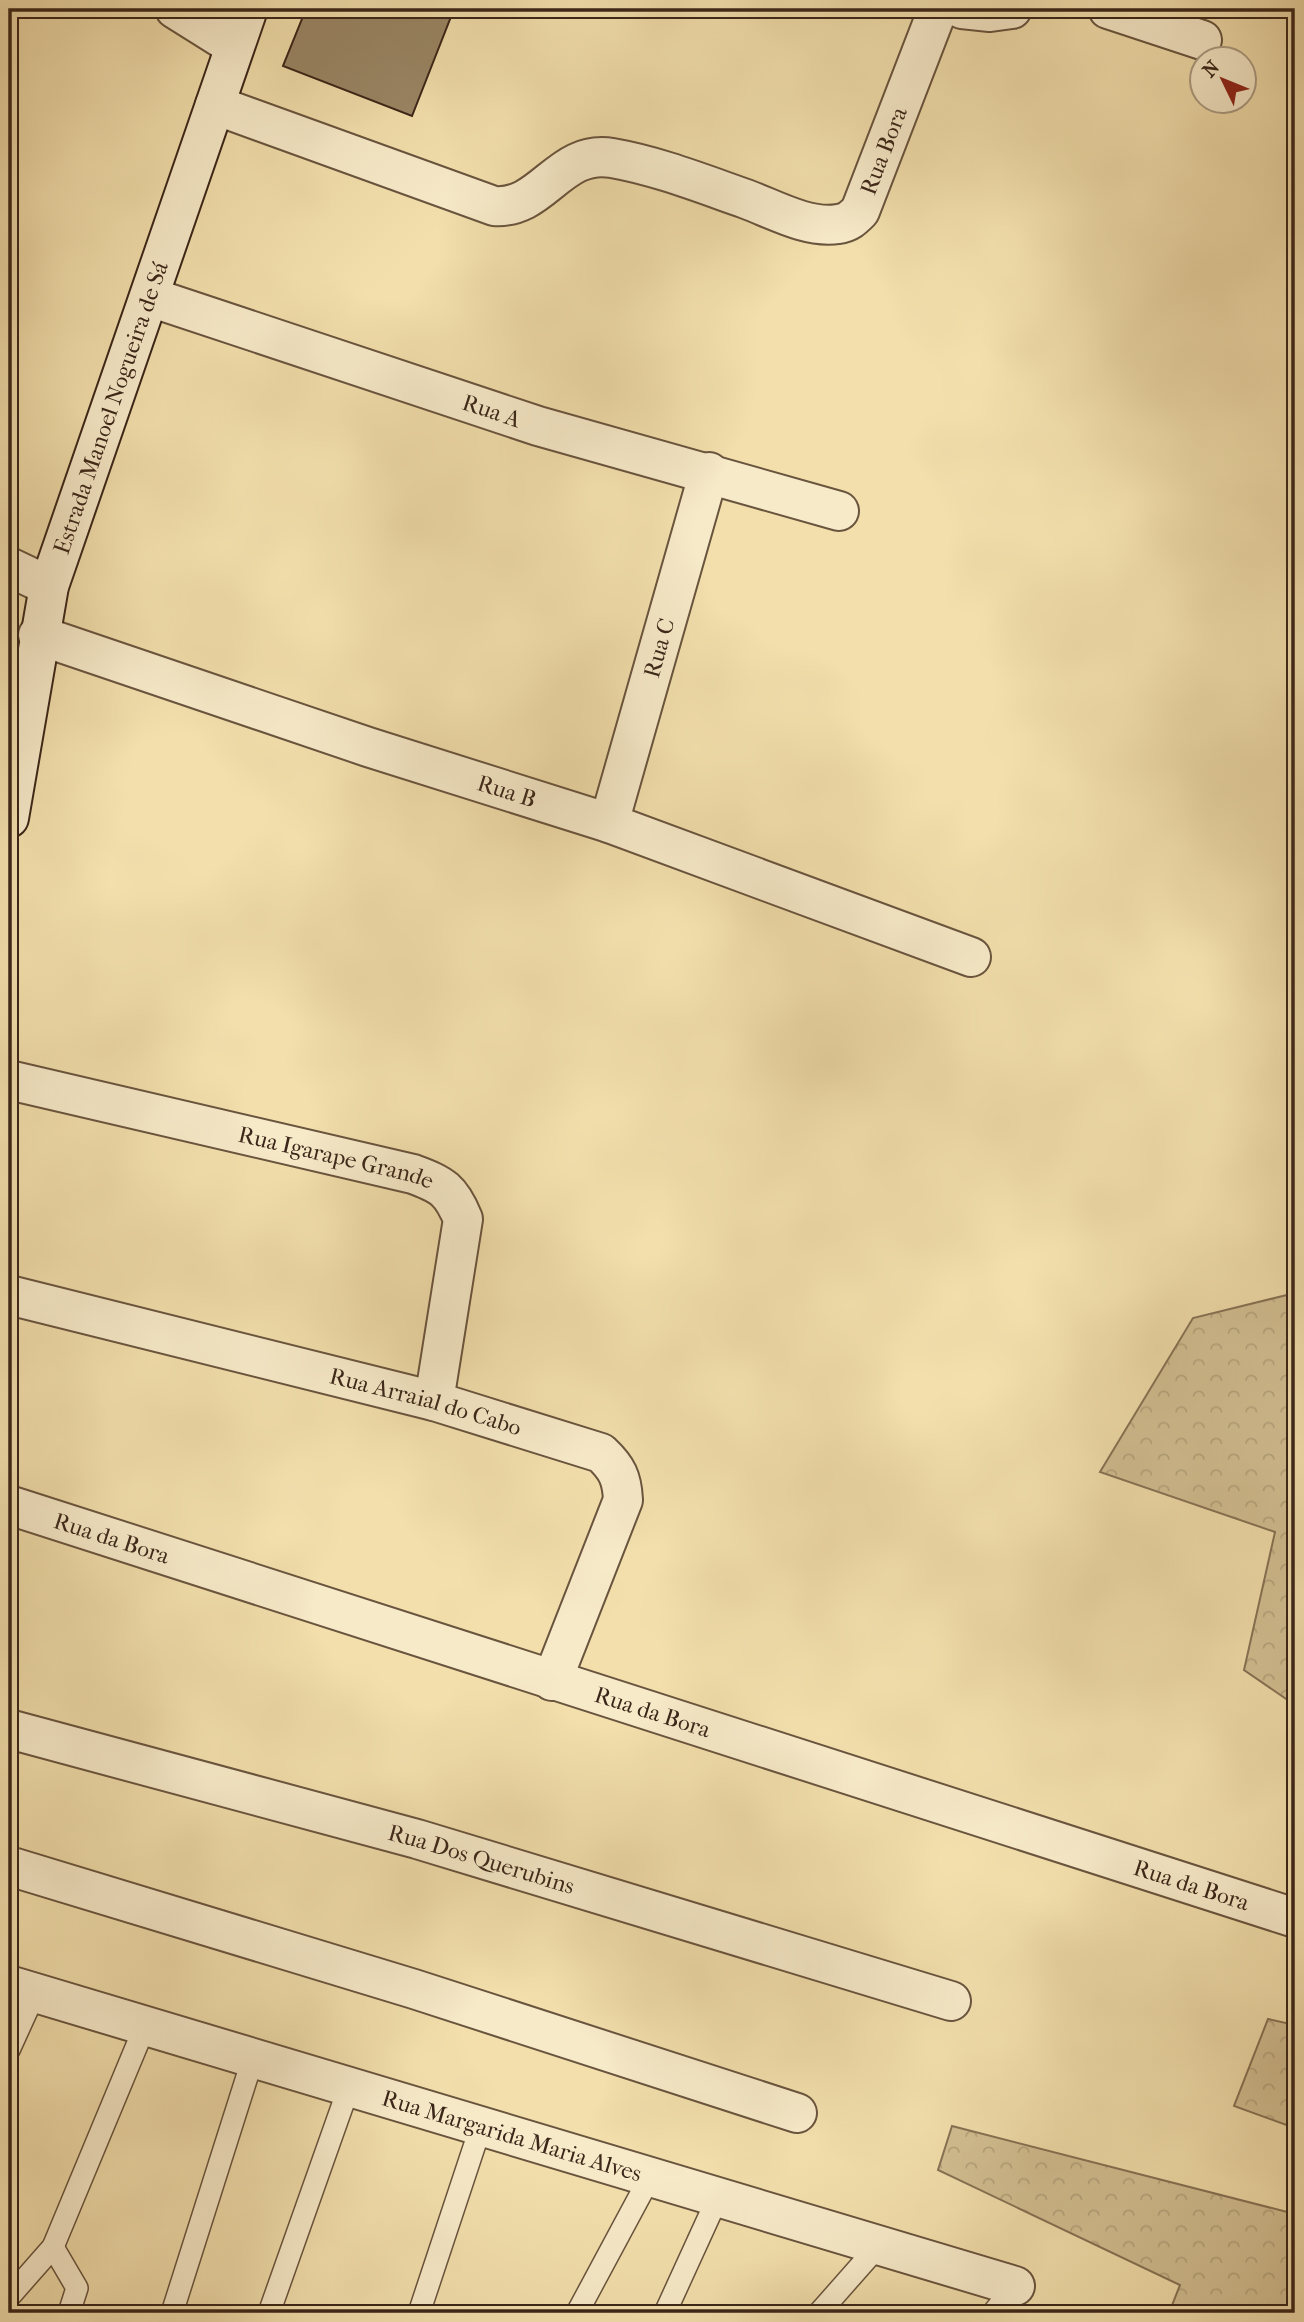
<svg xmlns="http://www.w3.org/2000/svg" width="1304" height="2322" font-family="'IM FELL French Canon',serif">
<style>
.forest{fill:url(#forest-crowns);stroke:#877356;stroke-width:2}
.building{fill:#9a8665;stroke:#3b2619;stroke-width:2}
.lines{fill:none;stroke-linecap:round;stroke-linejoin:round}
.lane-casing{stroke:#69543e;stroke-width:24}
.street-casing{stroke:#69543e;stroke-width:42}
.secondary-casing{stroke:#3b2619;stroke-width:42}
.lane{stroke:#f7eac9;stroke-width:21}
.street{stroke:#f7eac9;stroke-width:38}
.secondary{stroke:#f7eac9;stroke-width:38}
.labels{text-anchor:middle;stroke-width:5;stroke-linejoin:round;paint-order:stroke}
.street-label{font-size:23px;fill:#3b2619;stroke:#f7eac9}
</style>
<defs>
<pattern id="forest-crowns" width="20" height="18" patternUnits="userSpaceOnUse" patternTransform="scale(1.75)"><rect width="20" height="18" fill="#d3c093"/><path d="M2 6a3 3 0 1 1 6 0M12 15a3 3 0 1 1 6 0" fill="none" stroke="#b6a57e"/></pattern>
</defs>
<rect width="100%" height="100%" fill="#f2dfac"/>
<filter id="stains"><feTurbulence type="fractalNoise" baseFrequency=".00286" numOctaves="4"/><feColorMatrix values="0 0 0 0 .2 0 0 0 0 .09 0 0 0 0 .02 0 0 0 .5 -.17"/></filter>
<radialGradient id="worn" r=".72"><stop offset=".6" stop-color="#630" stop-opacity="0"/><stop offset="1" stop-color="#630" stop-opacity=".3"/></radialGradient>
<g class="forest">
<path d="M1295 1293V1705L1244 1670 1275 1532 1100 1472 1193 1318Z"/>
<path d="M1268 2019 1295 2025V2128L1234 2106Z"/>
<path d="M952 2126 1295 2214V2313H1169L1180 2285 938 2170Z"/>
</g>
<path class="building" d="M306 9H454L412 116 283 66Z"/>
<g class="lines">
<g class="lane-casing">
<g id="lane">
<path d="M9 2050 35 1993"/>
<path d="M53 2247 77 2288 69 2313"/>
<path d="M9 2297 53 2247 145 2026"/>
<path d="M172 2313 253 2058"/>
<path d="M269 2313 349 2087"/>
<path d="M419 2313 481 2126"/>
<path d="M577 2313 650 2177"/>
<path d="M665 2313 718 2197"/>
<path d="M819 2313 879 2245"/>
<path d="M993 2313 1015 2286"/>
</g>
</g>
<g class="street-casing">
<g id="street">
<path d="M175 9 234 46"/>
<path d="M962 9 990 12 1012 9"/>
<path d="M1108 9 1202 40"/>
<path id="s1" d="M215 105 494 206C543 210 559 149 612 158 658 166 703 184 746 199 773 209 808 229 838 224 848 223 853 218 860 211L938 9"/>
<path id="s2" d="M150 297 538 426 839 511"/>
<path d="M9 567 49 586"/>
<path id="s3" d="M38 635 368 747 609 823 971 957"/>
<path id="s4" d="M609 823 709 472"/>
<path id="s5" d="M9 1080 413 1174C443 1185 451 1190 463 1219L434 1401"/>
<path id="s6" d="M9 1295 434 1401 601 1453C617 1468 622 1478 623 1500L552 1681"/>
<path id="s7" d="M9 1505 1295 1918"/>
<path id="s8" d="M9 1729 417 1839 951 2001"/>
<path d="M9 1866 414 1989 797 2113"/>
<path id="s9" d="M9 1985 1015 2286"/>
</g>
</g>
<g class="secondary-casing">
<g id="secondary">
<path id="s10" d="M9 818 49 586 248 9"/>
</g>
</g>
<use href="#lane" class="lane"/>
<use href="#street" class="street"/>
<use href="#secondary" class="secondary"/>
</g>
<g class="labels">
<g class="street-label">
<text dy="8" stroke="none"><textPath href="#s1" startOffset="756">Rua Bora</textPath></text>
<text dy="8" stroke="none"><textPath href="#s10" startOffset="424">Estrada Manoel Nogueira de Sá</textPath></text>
<text dy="8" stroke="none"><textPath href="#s2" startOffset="360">Rua A</textPath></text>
<text dy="8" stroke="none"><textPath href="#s4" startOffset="182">Rua C</textPath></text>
<text dy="8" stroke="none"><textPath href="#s3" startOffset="494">Rua B</textPath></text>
<text dy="8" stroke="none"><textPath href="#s5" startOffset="336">Rua Igarape Grande</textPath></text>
<text dy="8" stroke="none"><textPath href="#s6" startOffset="430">Rua Arraial do Cabo</textPath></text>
<text dy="8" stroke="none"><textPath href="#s7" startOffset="108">Rua da Bora</textPath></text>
<text dy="8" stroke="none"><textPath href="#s7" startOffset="676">Rua da Bora</textPath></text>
<text dy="8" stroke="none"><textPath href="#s8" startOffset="490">Rua Dos Querubins</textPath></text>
<text dy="8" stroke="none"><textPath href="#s7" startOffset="1242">Rua da Bora</textPath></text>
<text dy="8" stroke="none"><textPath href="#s9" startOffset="525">Rua Margarida Maria Alves</textPath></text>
</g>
</g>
<rect width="1304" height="2322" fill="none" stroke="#f2dfac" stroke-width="35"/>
<rect x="10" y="10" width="1283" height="2301" fill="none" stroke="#3b2619" stroke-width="3.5"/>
<rect x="18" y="18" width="1269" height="2287" fill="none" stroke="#3b2619" stroke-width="2"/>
<g transform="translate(1223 80) rotate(313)"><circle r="33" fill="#f7eac9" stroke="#ac9c83" stroke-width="2"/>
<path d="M0-5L12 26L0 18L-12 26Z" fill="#8f2418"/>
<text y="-10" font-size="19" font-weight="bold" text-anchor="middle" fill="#3b2619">N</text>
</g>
<rect width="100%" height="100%" filter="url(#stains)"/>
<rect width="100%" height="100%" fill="url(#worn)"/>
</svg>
